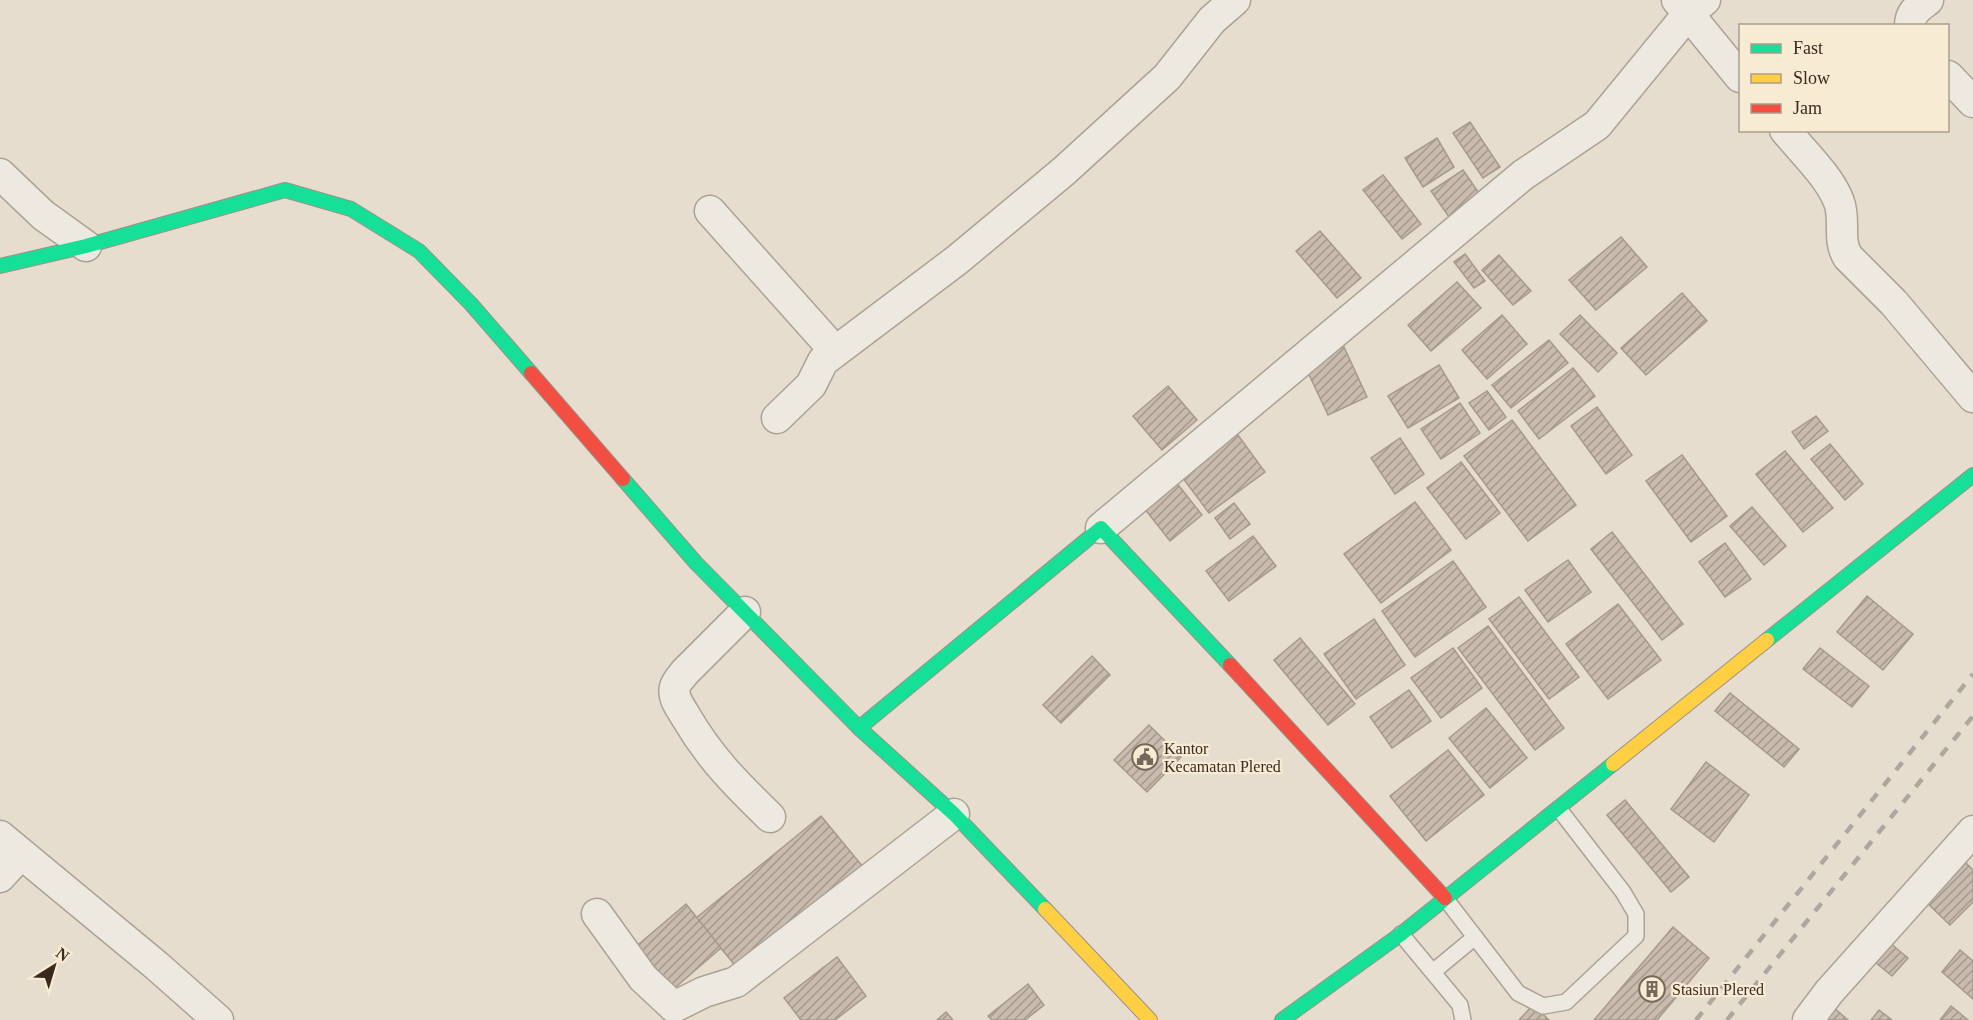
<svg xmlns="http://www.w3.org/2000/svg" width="1973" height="1020" font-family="Georgia,serif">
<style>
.building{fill:url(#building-hatch);stroke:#a6998d;stroke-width:1.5}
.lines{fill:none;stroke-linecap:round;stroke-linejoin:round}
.lane-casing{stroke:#aba297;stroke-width:18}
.street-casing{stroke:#aba297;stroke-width:33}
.fast-casing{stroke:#9b9287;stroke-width:16}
.slow-casing{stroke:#9b9287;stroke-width:16}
.jam-casing{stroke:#9b9287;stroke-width:16}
.lane{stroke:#eee9e0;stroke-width:15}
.street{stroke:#eee9e0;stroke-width:30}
.fast{stroke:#16e098;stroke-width:14}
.slow{stroke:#ffcf43;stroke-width:14}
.jam{stroke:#f24e42;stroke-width:14}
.rail{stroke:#ada7a0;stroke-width:4.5;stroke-dasharray:10 10;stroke-linecap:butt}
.labels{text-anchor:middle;stroke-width:4.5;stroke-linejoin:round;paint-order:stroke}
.poi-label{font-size:16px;fill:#3a2a1e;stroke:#f7ebd4;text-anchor:start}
</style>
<defs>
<pattern id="building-hatch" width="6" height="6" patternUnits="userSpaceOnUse" patternTransform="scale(1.5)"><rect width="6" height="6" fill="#cabbaf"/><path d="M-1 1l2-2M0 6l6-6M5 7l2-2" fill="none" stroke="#a5988e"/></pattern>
</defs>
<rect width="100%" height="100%" fill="#e6ddce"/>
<g class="building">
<path d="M1470 122 1500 167 1483 178 1453 133Z"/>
<path d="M1437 138 1454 167 1423 187 1405 158Z"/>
<path d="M1463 170 1481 196 1449 217 1431 191Z"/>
<path d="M1383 175 1421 224 1402 239 1363 190Z"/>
<path d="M1320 231 1361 278 1337 298 1296 251Z"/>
<path d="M1621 237 1647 267 1596 310 1569 280Z"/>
<path d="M1465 254 1485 281 1474 288 1454 262Z"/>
<path d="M1499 255 1531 291 1513 305 1482 270Z"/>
<path d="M1457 282 1481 308 1431 351 1408 325Z"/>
<path d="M1682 293 1707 321 1646 375 1621 348Z"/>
<path d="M1502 315 1527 344 1487 379 1462 350Z"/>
<path d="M1580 315 1617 353 1598 372 1560 334Z"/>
<path d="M1549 340 1568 363 1511 408 1492 385Z"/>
<path d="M1344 347 1367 397 1328 415 1304 364Z"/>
<path d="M1439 365 1459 398 1408 428 1388 396Z"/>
<path d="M1573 368 1595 396 1539 439 1518 411Z"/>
<path d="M1168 386 1197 420 1162 450 1133 416Z"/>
<path d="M1487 391 1506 417 1489 430 1469 403Z"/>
<path d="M1460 403 1480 433 1441 459 1421 429Z"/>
<path d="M1597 407 1632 455 1606 474 1571 426Z"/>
<path d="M1816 416 1828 431 1804 449 1792 432Z"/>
<path d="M1512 420 1576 505 1528 541 1464 456Z"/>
<path d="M1235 431 1265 472 1209 513 1179 473Z"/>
<path d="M1400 438 1424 474 1395 494 1371 458Z"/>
<path d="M1830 444 1863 484 1845 500 1811 459Z"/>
<path d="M1785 451 1833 508 1803 532 1756 474Z"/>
<path d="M1682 455 1727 516 1691 542 1646 481Z"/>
<path d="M1461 462 1500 513 1466 539 1427 488Z"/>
<path d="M1172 477 1202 515 1170 541 1140 503Z"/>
<path d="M1415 502 1451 550 1381 603 1344 554Z"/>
<path d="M1234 503 1250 524 1230 539 1215 518Z"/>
<path d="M1752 507 1786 546 1764 565 1730 526Z"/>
<path d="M1612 532 1683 624 1662 640 1591 549Z"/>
<path d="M1253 536 1276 566 1229 601 1206 571Z"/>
<path d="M1725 543 1751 579 1725 597 1699 562Z"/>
<path d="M1568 560 1591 592 1548 622 1525 590Z"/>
<path d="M1453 561 1486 607 1415 657 1382 611Z"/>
<path d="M1867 596 1913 634 1883 670 1837 632Z"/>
<path d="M1519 597 1579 677 1549 699 1489 619Z"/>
<path d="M1618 604 1661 660 1608 699 1566 644Z"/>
<path d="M1374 619 1405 665 1356 699 1324 654Z"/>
<path d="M1488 626 1564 728 1535 750 1458 648Z"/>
<path d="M1300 638 1355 704 1328 725 1274 660Z"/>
<path d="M1453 648 1482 688 1441 718 1411 678Z"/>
<path d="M1820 648 1869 686 1852 707 1803 669Z"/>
<path d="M1092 656 1110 675 1061 723 1043 705Z"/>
<path d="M1409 690 1431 721 1392 748 1370 717Z"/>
<path d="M1730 693 1799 749 1784 767 1715 711Z"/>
<path d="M1486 708 1527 758 1490 788 1449 738Z"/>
<path d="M1149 725 1181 757 1147 792 1114 760Z"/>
<path d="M1448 750 1484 795 1426 841 1390 796Z"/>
<path d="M1706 762 1749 795 1714 842 1671 809Z"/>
<path d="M1625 800 1689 877 1671 892 1607 815Z"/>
<path d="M821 816 863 867 738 969 696 918Z"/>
<path d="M1966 863 1973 870V902L1950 925 1926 902Z"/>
<path d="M686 904 721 948 670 992 633 949Z"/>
<path d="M1673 927 1709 958 1657 1020H1594Z"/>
<path d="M1890 943 1908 958 1892 976 1875 962Z"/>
<path d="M1960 950 1973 961V999L1942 972Z"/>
<path d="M837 957 866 996 835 1020H801L784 998Z"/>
<path d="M1028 984 1044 1005 1025 1020H992L988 1016Z"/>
<path d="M1533 1005 1549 1020H1519Z"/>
<path d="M1951 1006 1968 1020H1940Z"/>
<path d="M1833 1007 1848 1020H1822Z"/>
<path d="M1879 1010 1892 1020H1871Z"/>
<path d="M946 1012 953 1020H937Z"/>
</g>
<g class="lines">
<g class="lane-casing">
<g id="lane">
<path d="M1445 898 1518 993 1543 1006 1566 1002 1636 936V914L1623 892 1559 809"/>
<path d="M1401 934 1460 1005 1463 1020"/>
<path d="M1434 971 1475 937"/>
</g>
</g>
<g class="street-casing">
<g id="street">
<path d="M1677 0 1740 77"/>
<path d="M1910 26C1910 12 1918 8 1928 0"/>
<path d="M1948 76 1973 102"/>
<path d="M1785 130C1802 151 1830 177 1839 202 1846 221 1837 240 1848 257L1894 303 1973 397"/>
<path d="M0 174 43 215 86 246"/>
<path d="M710 211 835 351"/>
<path d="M777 418 811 385 823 361 957 260 1064 171 1167 77 1212 20 1235 0"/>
<path d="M1101 528 1523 175 1597 125 1688 14 1705 0"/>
<path d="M745 612 685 672C682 676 676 682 675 687 672 698 681 708 686 717 710 758 736 784 770 817"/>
<path d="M0 836 157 966 218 1020"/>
<path d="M0 877 20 855"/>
<path d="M597 914 643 978 674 1007 704 992 736 982 954 814"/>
<path d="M1808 1020 1829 992 1973 831"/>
</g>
</g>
<g class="fast-casing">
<g id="fast">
<path d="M0 266 86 246 285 190 351 209 419 251 471 304 531 373"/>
<path d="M623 479 696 563 859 728 954 814 1045 909"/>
<path d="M1767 640 1973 475"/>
<path d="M859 728 1101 528 1230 665"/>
<path d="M1282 1020 1401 934 1613 764"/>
</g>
</g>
<g class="slow-casing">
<g id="slow">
<path d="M1613 764 1767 640"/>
<path d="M1045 909 1150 1020"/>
</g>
</g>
<g class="jam-casing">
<g id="jam">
<path d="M531 373 623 479"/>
<path d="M1230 665 1445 898"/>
</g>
</g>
<use href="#lane" class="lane"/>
<use href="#street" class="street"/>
<use href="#fast" class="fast"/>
<use href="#slow" class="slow"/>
<use href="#jam" class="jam"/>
<g class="rail">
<path d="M1696 1020 1973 674"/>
<path d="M1727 1020 1973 716"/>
</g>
</g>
<defs>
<g id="civic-ring" transform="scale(1.35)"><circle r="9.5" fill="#f7ebd4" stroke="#76695c" stroke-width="1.5"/><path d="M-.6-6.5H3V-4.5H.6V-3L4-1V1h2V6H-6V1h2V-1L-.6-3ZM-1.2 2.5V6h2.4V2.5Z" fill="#76695c"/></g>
<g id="building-ring" transform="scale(1.35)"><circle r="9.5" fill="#f7ebd4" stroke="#76695c" stroke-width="1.5"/><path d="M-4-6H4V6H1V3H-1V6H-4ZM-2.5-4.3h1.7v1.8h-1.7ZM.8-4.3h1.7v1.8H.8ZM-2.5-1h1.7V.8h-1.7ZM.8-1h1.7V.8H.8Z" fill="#76695c"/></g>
</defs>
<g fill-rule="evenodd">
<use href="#civic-ring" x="1145" y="757"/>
<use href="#building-ring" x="1652" y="989"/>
</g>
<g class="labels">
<g class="poi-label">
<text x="1164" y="754">Kantor<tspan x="1164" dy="18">Kecamatan Plered</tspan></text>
<text x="1672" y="995">Stasiun Plered</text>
</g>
</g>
<rect x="1739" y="24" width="210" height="108" fill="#f7ebd4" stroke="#ab9e8b" stroke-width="1.5"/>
<rect x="1751" y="44" width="30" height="9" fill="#16e098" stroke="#ab9e8b" stroke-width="1.5"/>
<text x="1793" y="54" font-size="18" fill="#3a2a1e">Fast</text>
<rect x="1751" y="74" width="30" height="9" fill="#ffcf43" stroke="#ab9e8b" stroke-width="1.5"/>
<text x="1793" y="84" font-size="18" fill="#3a2a1e">Slow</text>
<rect x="1751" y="104" width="30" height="9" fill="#f24e42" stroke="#ab9e8b" stroke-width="1.5"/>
<text x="1793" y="114" font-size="18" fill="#3a2a1e">Jam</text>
<g transform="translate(54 966) rotate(37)" stroke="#f7ebd4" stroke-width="4.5" paint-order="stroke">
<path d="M0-4.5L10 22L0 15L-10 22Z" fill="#3a2a1e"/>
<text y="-9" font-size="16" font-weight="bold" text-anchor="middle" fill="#3a2a1e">N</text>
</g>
</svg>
